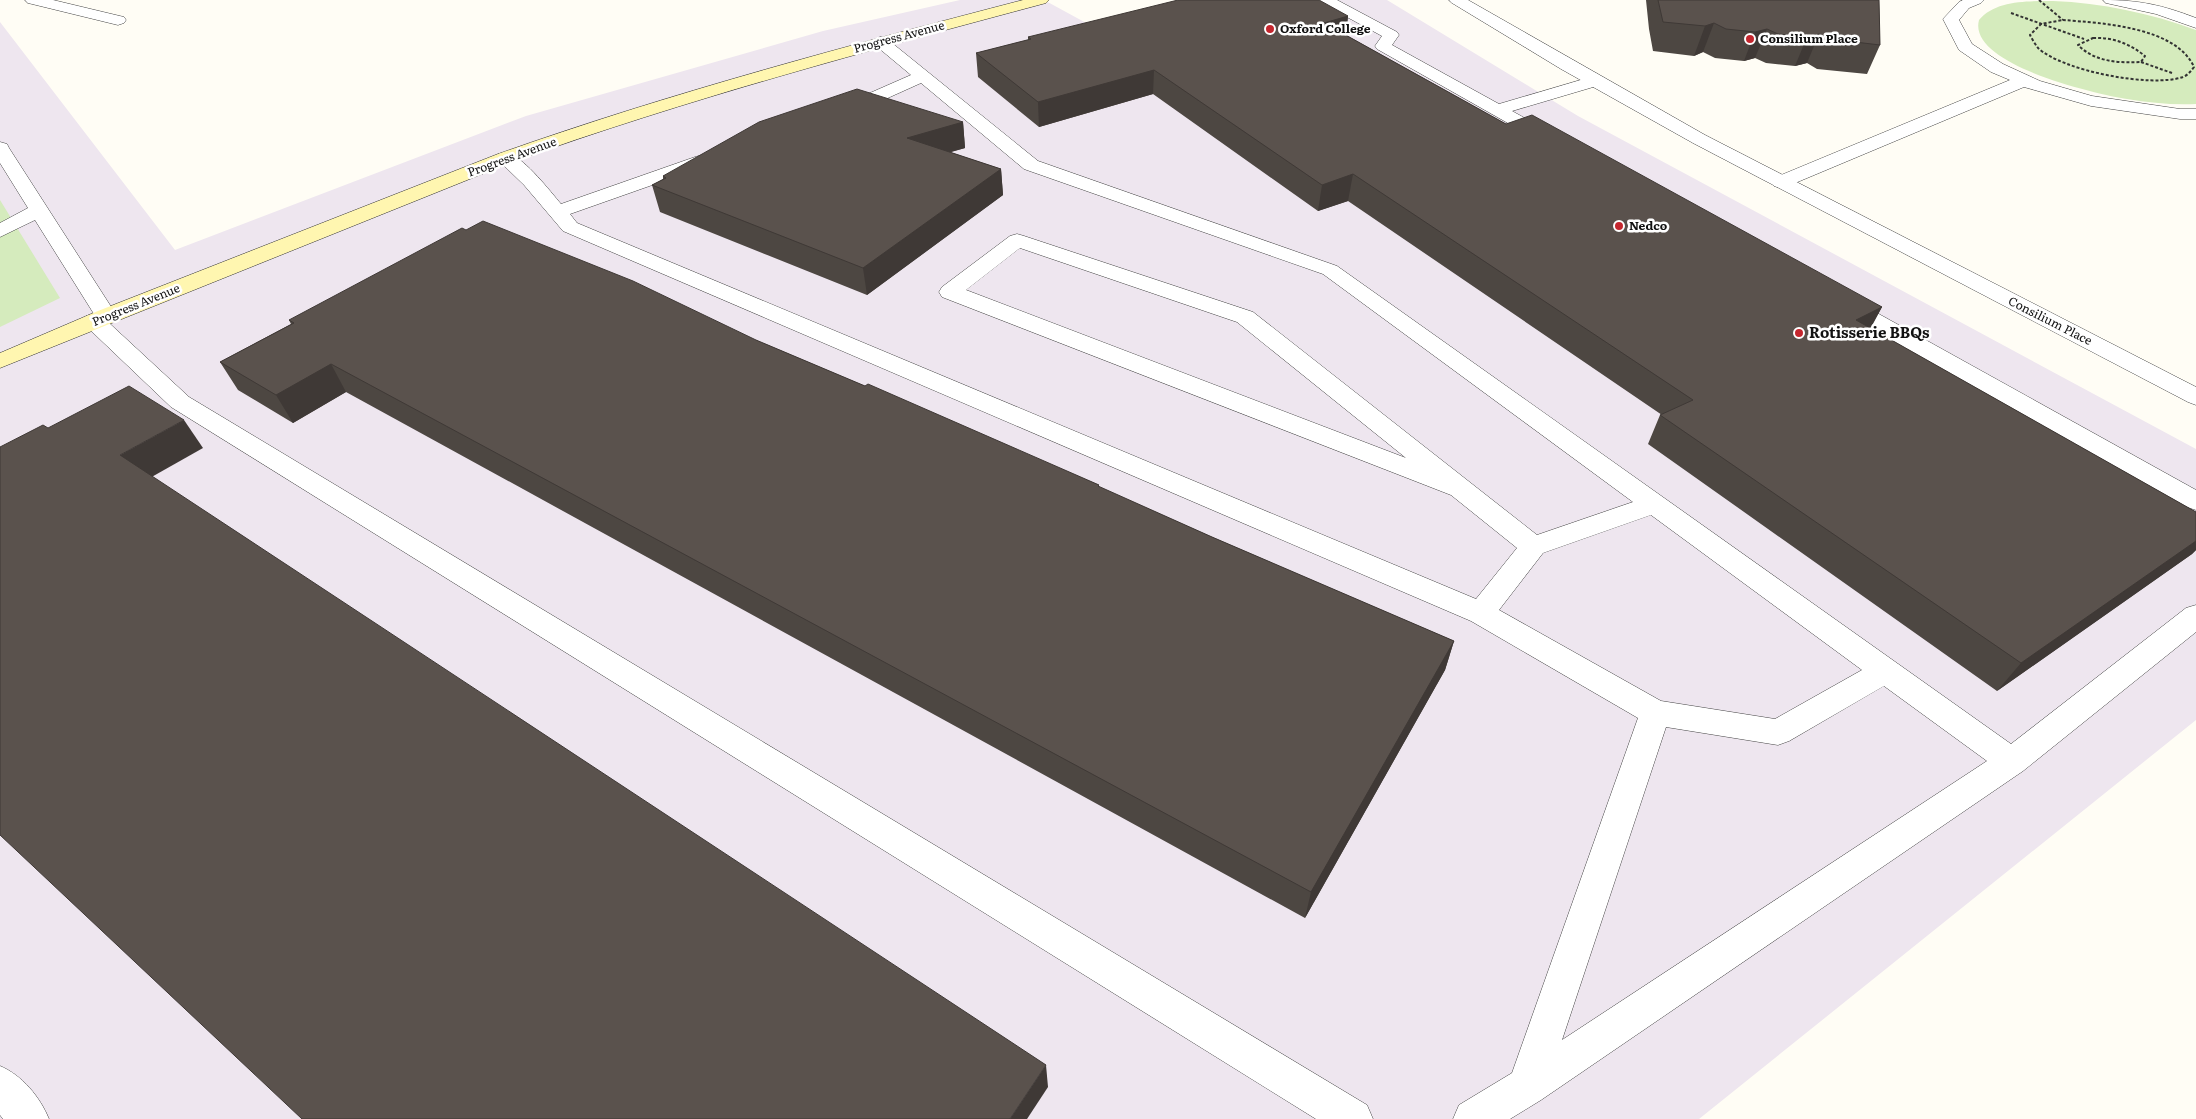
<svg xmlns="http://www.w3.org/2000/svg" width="2196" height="1119" font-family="Literata,serif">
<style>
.industrial{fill:#eee6ef}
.green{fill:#d5ebbd}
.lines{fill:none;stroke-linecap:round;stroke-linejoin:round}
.service-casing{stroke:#444;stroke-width:1}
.tertiary-casing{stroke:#444;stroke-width:1}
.secondary-casing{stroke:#333;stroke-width:1}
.path{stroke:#333;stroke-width:2;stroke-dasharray:3 2;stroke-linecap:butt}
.service{fill:#fff;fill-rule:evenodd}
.tertiary{fill:#fff;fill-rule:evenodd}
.secondary{fill:#fff6b0;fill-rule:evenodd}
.wall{fill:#4d4742}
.shaded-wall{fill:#3f3936}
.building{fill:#5a524d;stroke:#3f3936}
.poi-dot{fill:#c4262e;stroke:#fff;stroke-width:2}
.labels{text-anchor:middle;stroke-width:5;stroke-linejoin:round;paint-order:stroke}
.far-poi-label{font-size:12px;font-weight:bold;fill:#111;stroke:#fff;text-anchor:start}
.far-street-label{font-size:12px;fill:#111;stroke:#fff}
.poi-label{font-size:15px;font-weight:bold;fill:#111;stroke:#fff;text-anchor:start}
</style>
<rect width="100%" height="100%" fill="#fffdf5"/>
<path class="industrial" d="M960 0H1044L1088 24 1187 0H1387L1578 116 2196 449V720L1699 1119H0V22L175 250 526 116 823 31Z"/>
<g class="green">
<path d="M2053 1C2102 3 2150 13 2196 30V104C2173 105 2150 103 2127 99 2097 94 1967 65 1979 20 1995 0 2029 1 2053 1Z"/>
<path d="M0 200 60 298 0 327Z"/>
</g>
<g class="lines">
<g class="service-casing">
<g id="service">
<path d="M25 0H53L124 17 126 20 124 23 118 25 28 3Z"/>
<path d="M1318 0H1337L1397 32 1399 35 1392 45 1499 104 1594 76 1600 77 1603 81 1600 85 1512 111 1555 135 1558 139 1555 143 1549 144 1543 143 1377 49 1375 46 1382 36 1321 3Z"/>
<path d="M1963 0H1984L1981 3 1969 8 1959 20 1972 44 2003 64 2040 81 2092 96 2180 109H2196V119H2180L2091 106 2024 87 1788 186 1781 188 1774 186 1771 182 1774 178 2010 80 1991 72 1959 50 1943 19 1959 2Z"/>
<path d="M2103 0C2140 0 2162 5 2196 18V28L2156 14 2106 3Z"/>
<path d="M881 37 887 39 1038 161 1337 266 2011 744 2186 608 2196 605V632L2023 771 1541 1100 1510 1119H1453L1459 1105 1512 1073 1638 718 1471 621 563 231 524 185 496 158 498 154C503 153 506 152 510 154 526 160 550 191 561 204L695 157 702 155 709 157 711 161 709 165 570 214 577 223 1476 599 1517 548 1451 495 942 297 939 292 942 287 1010 236 1017 234 1024 236 1253 312 1537 535 1633 502 1323 274 1024 169 921 83 850 115 844 116 838 115 835 111 838 107 911 75 875 45 873 42 875 39ZM1020 248 1237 322 1406 458 966 290ZM1651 515 1862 670 1775 719 1661 701 1499 610 1543 553ZM1884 686 1987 761 1562 1040 1666 727 1778 745 1789 741Z"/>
<path d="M0 142 7 144 9 148 117 316 114 321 108 322 189 397 1367 1105 1373 1119H1316L171 407 86 326 83 321 86 316 94 314 35 220 0 237V223L28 208 0 163Z"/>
<path d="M1842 296 1850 298 2196 490V510L2187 507 1834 308 1831 303 1834 298Z"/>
<path d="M0 1066C22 1075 40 1097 49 1119H3L0 1115Z"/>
</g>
</g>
<g class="tertiary-casing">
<path id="tertiary" d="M1449 0H1468L1705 135 2196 387V405L2188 402 1693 143 1561 69 1452 3Z"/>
</g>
<g class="secondary-casing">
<path id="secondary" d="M1023 0H1049L1046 3C867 51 687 99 512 162L0 368V353L98 311 498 154C670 93 847 46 1023 0Z"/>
</g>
<g class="path">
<path d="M2039 0 2063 20"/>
<path d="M2011 13 2084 39"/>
<path d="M2063 20C2102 23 2176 27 2194 67 2191 71 2188 75 2183 77 2151 88 2063 71 2038 48 2035 44 2032 39 2030 35L2041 24Z"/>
<path d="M2093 38C2113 37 2130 44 2145 56L2141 62C2118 63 2095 62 2078 45Z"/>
<path d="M2141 62 2172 73"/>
</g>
<use href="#service" class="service"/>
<use href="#tertiary" class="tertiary"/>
<use href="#secondary" class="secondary"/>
</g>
<g class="wall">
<path d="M1646 0H1879L1880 45 1867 74 1817 69 1807 63 1795 66 1766 63 1755 58 1744 61 1715 58 1703 52 1694 56 1653 51 1649 29Z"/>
<path d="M1348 16 1346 35 1506 124 1882 307 1870 328 2196 512V550L2192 554 1997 691 1648 444 1660 415H1662L1348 201 1318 211 1153 94 1039 127 978 77 976 53 1028 40V37Z"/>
<path d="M963 122 965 148 950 152 1001 169 1003 195 867 295 660 212 652 185 663 179V176Z"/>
<path d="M289 320 756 340 1099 485V487L1212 537 1454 641 1445 670 1305 918 346 392 293 423 238 390 220 362 291 324Z"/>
</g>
<g class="shaded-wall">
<path d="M1348 16 1345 40 1324 23Z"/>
<path d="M1714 23 1703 52 1694 56 1705 26Z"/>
<path d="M1767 29 1755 58 1744 61 1755 32Z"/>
<path d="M1819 34 1807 63 1795 66 1807 37Z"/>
<path d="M1154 70 1153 94 1039 127 1038 102Z"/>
<path d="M963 122 965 148 910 164 907 138Z"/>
<path d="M1001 169 1003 195 867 295 863 268Z"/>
<path d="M1353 174 1348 201 1318 211 1322 185Z"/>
<path d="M1882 307 1867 335 1856 320Z"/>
<path d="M331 364 346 392 293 423 276 395Z"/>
<path d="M184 420 203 448 141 483 120 455Z"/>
<path d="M2196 541V550L2192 554 1997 691 2021 663Z"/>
<path d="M1454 641 1445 670 1305 918 1311 892Z"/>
<path d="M1046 1065 1048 1087 1027 1119H1010Z"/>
</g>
<g class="building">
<path d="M1178 0H1319L1348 16 1324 23 1506 124 1532 115 1882 307 1856 320 2196 512V541L2021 663 1660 415 1693 400 1353 174 1322 185 1154 70 1038 102 976 53 1031 39 1028 37Z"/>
<path d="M1658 0H1879L1880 45 1830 39 1819 34 1807 37 1778 34 1767 29 1755 32 1726 29 1714 23 1705 26 1663 22Z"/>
<path d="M857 89 963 122 907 138 1001 169 863 268 652 185 666 178 663 176 759 122Z"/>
<path d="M483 221 633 281 756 340 865 386 868 384 1099 485 1098 486 1212 537 1454 641 1311 892 331 364 276 395 220 362 294 323 289 320 462 228 466 230Z"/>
<path d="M129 386 184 420 120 455 1046 1065 1010 1119H302L0 835V447L43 425 48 428Z"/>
</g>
<g class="poi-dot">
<circle cx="1270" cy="29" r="5"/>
<circle cx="1750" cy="39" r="5"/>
<circle cx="1619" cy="226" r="5"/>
<circle cx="1799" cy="333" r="5"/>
</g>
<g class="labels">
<g class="far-poi-label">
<text x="1280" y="33">Oxford College</text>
<text x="1760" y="43">Consilium Place</text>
<text x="1629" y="230">Nedco</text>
</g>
<g class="far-street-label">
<text transform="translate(899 37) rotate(-15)" y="4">Progress Avenue</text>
<text transform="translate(512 157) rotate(-20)" y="4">Progress Avenue</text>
<text transform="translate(136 305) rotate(-22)" y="4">Progress Avenue</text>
<text transform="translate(2050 321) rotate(27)" y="4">Consilium Place</text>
</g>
<g class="poi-label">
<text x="1809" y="338">Rotisserie BBQs</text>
</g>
</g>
</svg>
